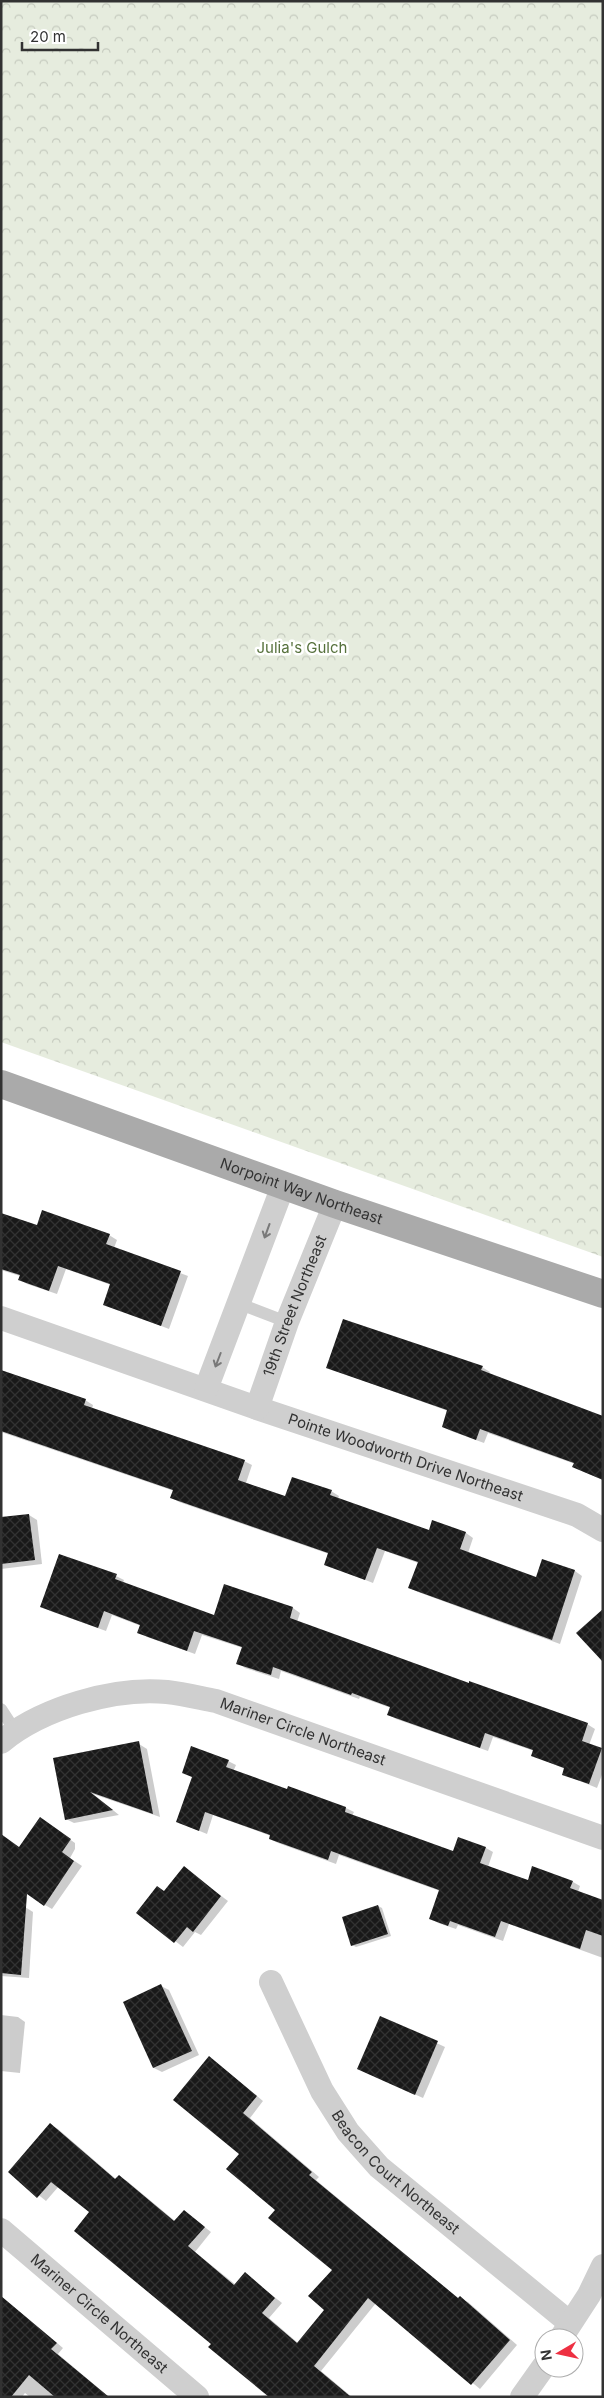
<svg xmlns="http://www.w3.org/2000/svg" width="604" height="2398" font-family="Inter,sans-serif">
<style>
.forest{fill:url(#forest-crowns)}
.shadow{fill:#0003}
.building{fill:url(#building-cross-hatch)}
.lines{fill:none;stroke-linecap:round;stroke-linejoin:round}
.lane{stroke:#cfcfcf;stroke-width:12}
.street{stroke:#cfcfcf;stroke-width:24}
.primary{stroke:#aaa;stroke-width:28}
.oneway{stroke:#797979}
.labels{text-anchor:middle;stroke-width:5;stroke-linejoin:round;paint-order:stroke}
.park-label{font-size:15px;fill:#56713c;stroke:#fff}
.street-label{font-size:15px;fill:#323232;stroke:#fff}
</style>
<defs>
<pattern id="forest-crowns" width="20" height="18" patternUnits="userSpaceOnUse" patternTransform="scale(1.25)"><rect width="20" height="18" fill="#e6ecde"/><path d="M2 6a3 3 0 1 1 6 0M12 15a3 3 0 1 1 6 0" fill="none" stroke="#c6cbbf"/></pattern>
<pattern id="building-cross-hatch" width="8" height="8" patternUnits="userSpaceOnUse" patternTransform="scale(1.25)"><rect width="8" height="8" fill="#191919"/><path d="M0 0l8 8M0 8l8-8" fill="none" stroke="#323232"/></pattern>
</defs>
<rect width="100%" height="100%" fill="#fff"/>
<path class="forest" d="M1 1H603V1257L1 1042Z"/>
<g class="shadow">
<path d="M1 1214 38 1226 109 1235 117 1240 114 1248 188 1276 169 1329 104 1304 111 1285 66 1269 57 1294 27 1284 19 1279 20 1276 1 1270Z"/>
<path d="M482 1367 490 1372 489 1374 603 1417V1480L582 1471 574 1467 575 1464 488 1433 484 1443 451 1431 443 1427 448 1411 328 1368Z"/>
<path d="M1 1371 85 1400 93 1405 92 1409 244 1461 252 1465 246 1483 286 1497 331 1491 339 1496 338 1499 430 1532 433 1521 466 1533 473 1538 468 1553 537 1578 575 1571 582 1576 560 1644 418 1592 410 1588 418 1563 385 1551 373 1583 325 1564 329 1554 179 1502 172 1498 174 1491 1 1432Z"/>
<path d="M29 1515 37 1520 42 1564 1 1569V1519Z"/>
<path d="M59 1555 116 1576 124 1580 123 1583 214 1616 293 1608 300 1613 297 1622 469 1685 587 1724 595 1729 589 1745 603 1750V1772L597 1788 563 1774 565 1769 532 1755 534 1751 493 1737 488 1751 396 1719 389 1715 391 1708 360 1697 359 1699 281 1671 279 1679 245 1668 238 1663 243 1648 202 1635 195 1654 147 1637 139 1632 141 1626 112 1615 106 1631 50 1611 42 1606Z"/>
<path d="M139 1744 147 1749 160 1817 93 1794 119 1815 74 1823 66 1819 54 1759Z"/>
<path d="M228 1761 236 1765 233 1772 287 1791 288 1788 346 1808 354 1812 352 1816 454 1852 486 1848 493 1852 488 1867 529 1881 573 1882 580 1886 578 1892 603 1901V1958L509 1924 503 1941 458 1925 456 1929 438 1923 430 1918 440 1891 339 1855 336 1864 278 1843 270 1839 271 1836 213 1815 207 1834 180 1823Z"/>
<path d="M48 1824 75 1843V1849L70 1858 82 1866 52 1909 45 1905 20 1848Z"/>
<path d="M184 1868 228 1901 201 1935 195 1932 183 1947 138 1913 165 1892Z"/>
<path d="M1 1905 25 1907 33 1912 29 1978 1 1976Z"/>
<path d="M378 1906 382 1908 391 1936 356 1947 352 1945Z"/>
<path d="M161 1986 169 1990 199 2055 162 2072 154 2068 125 2003Z"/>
<path d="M1 2015 18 2017 25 2022 20 2073 1 2071Z"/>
<path d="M381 2017 445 2047 423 2098 358 2069Z"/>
<path d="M216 2062 263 2101 250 2118 319 2177 316 2180 459 2299 468 2302 517 2345 480 2389 376 2303 321 2371 352 2397H271L212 2344 90 2212 59 2186 46 2201 10 2172 50 2125 58 2129 117 2180 119 2177 127 2181 175 2221 184 2211 211 2232 195 2252 236 2285 245 2274 282 2303 269 2318 298 2343 325 2310 334 2270 277 2210 241 2154Z"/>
<path d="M1 2296 63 2348 58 2354 109 2397H30L25 2393 22 2397H9Z"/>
</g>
<g class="building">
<path d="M42 1210 110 1234 106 1244 181 1271 161 1326 103 1305 110 1284 58 1266 49 1291 18 1280 20 1275 1 1269V1213L37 1225Z"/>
<path d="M343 1319 483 1366 481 1370 603 1416V1480L572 1467 574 1463 480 1429 476 1440 442 1427 447 1410 326 1368Z"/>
<path d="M1 1370 86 1399 84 1405 245 1460 238 1480 285 1496 292 1477 332 1490 330 1495 429 1530 432 1520 466 1532 460 1549 536 1577 542 1559 575 1570 552 1640 408 1588 418 1562 377 1548 365 1580 324 1565 328 1553 170 1498 173 1490 1 1431Z"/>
<path d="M29 1514 35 1560 1 1564V1517Z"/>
<path d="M59 1554 117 1574 115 1579 214 1615 224 1584 293 1607 290 1618 469 1683V1681L588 1723 582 1741 602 1748 589 1784 562 1775 564 1768 531 1756 533 1750 485 1733 480 1748 387 1715 390 1707 352 1693 351 1695 273 1667 271 1675 236 1664 242 1647 194 1631 187 1651 137 1633 140 1625 104 1611 98 1628 40 1607Z"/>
<path d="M603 1609V1662L576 1633Z"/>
<path d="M139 1741 153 1814 90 1792 113 1810 65 1820 53 1758Z"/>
<path d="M191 1746 229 1760 226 1767 287 1789 288 1786 346 1807 345 1812 453 1851 458 1837 486 1847 480 1863 528 1880 532 1866 573 1881 570 1888 603 1900V1936L586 1930 580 1949 501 1921 495 1937 450 1921 448 1926 429 1919 439 1890 331 1851 328 1860 269 1839 270 1835 205 1812 199 1831 176 1822 192 1777 182 1773Z"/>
<path d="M40 1817 71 1839 62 1852 74 1861 44 1906 27 1894 21 1975 1 1973V1834L19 1847Z"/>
<path d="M184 1866 221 1896 193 1932 187 1927 174 1943 136 1913 157 1886 164 1891Z"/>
<path d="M378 1905 388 1934 351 1946 342 1917Z"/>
<path d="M161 1984 192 2051 153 2068 123 2002Z"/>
<path d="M380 2016 438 2041 415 2095 357 2069Z"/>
<path d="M209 2056 257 2096 243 2113 312 2172 309 2175 458 2298 460 2296 510 2340 471 2385 368 2298 314 2366 351 2397H269L208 2347 211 2344 74 2231 89 2212 51 2182 37 2198 8 2172 50 2123 115 2179 119 2175 174 2221 184 2210 205 2227 188 2246 234 2285 245 2272 275 2298 262 2313 297 2343 324 2310 308 2296 332 2270 268 2218 275 2210 226 2169 239 2154 173 2100Z"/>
<path d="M1 2296 57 2343 51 2349 109 2397H55L29 2375 11 2397H1Z"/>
</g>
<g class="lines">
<g class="lane">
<path d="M240 1304 287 1322"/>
<path d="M1 1709 16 1732"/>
</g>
<g class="street">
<path id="s1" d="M1 1318 257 1408 577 1515 603 1530"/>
<path d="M206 1389 283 1186"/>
<path id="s2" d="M257 1408 287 1322 335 1204"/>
<path id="s3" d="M1 1742C42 1708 114 1687 167 1692 184 1694 200 1698 216 1701L603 1838"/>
<path id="s4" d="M271 1982 322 2091 348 2132 379 2167 570 2323"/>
<path id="s5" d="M1 2230 197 2397"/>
<path d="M561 2338 589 2295 603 2266"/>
<path d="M522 2397 544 2366"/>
</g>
<path class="primary" id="s6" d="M1 1084 335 1204 603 1294"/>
</g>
<defs><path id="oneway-shaft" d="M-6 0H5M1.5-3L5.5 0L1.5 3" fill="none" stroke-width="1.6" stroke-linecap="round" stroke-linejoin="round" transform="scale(1.25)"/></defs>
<g class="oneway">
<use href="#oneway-shaft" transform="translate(267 1231) rotate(110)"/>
<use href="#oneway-shaft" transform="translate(218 1360) rotate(111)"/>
</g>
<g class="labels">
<g class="park-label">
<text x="302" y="653">Julia's Gulch</text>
</g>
<g class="street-label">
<text dy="5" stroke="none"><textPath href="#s6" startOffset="319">Norpoint Way Northeast</textPath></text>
<text dy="5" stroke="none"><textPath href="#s2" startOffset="109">19th Street Northeast</textPath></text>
<text dy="5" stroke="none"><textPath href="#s1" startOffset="428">Pointe Woodworth Drive Northeast</textPath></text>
<text dy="5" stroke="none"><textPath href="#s3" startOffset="319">Mariner Circle Northeast</textPath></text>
<text dy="5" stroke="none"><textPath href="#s4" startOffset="231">Beacon Court Northeast</textPath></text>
<text dy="5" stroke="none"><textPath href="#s5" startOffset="129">Mariner Circle Northeast</textPath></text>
</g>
</g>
<rect width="604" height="2398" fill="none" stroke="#323232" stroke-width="5"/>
<g transform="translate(559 2353) rotate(261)"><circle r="24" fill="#ffffff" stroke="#adadad"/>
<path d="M0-4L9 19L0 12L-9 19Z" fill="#ee3042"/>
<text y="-8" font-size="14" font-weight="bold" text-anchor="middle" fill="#323232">N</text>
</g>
<path d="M22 42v8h76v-8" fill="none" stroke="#323232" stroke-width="2.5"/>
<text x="30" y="42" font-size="15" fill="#323232" stroke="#ffffff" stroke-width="4" paint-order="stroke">20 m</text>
</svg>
